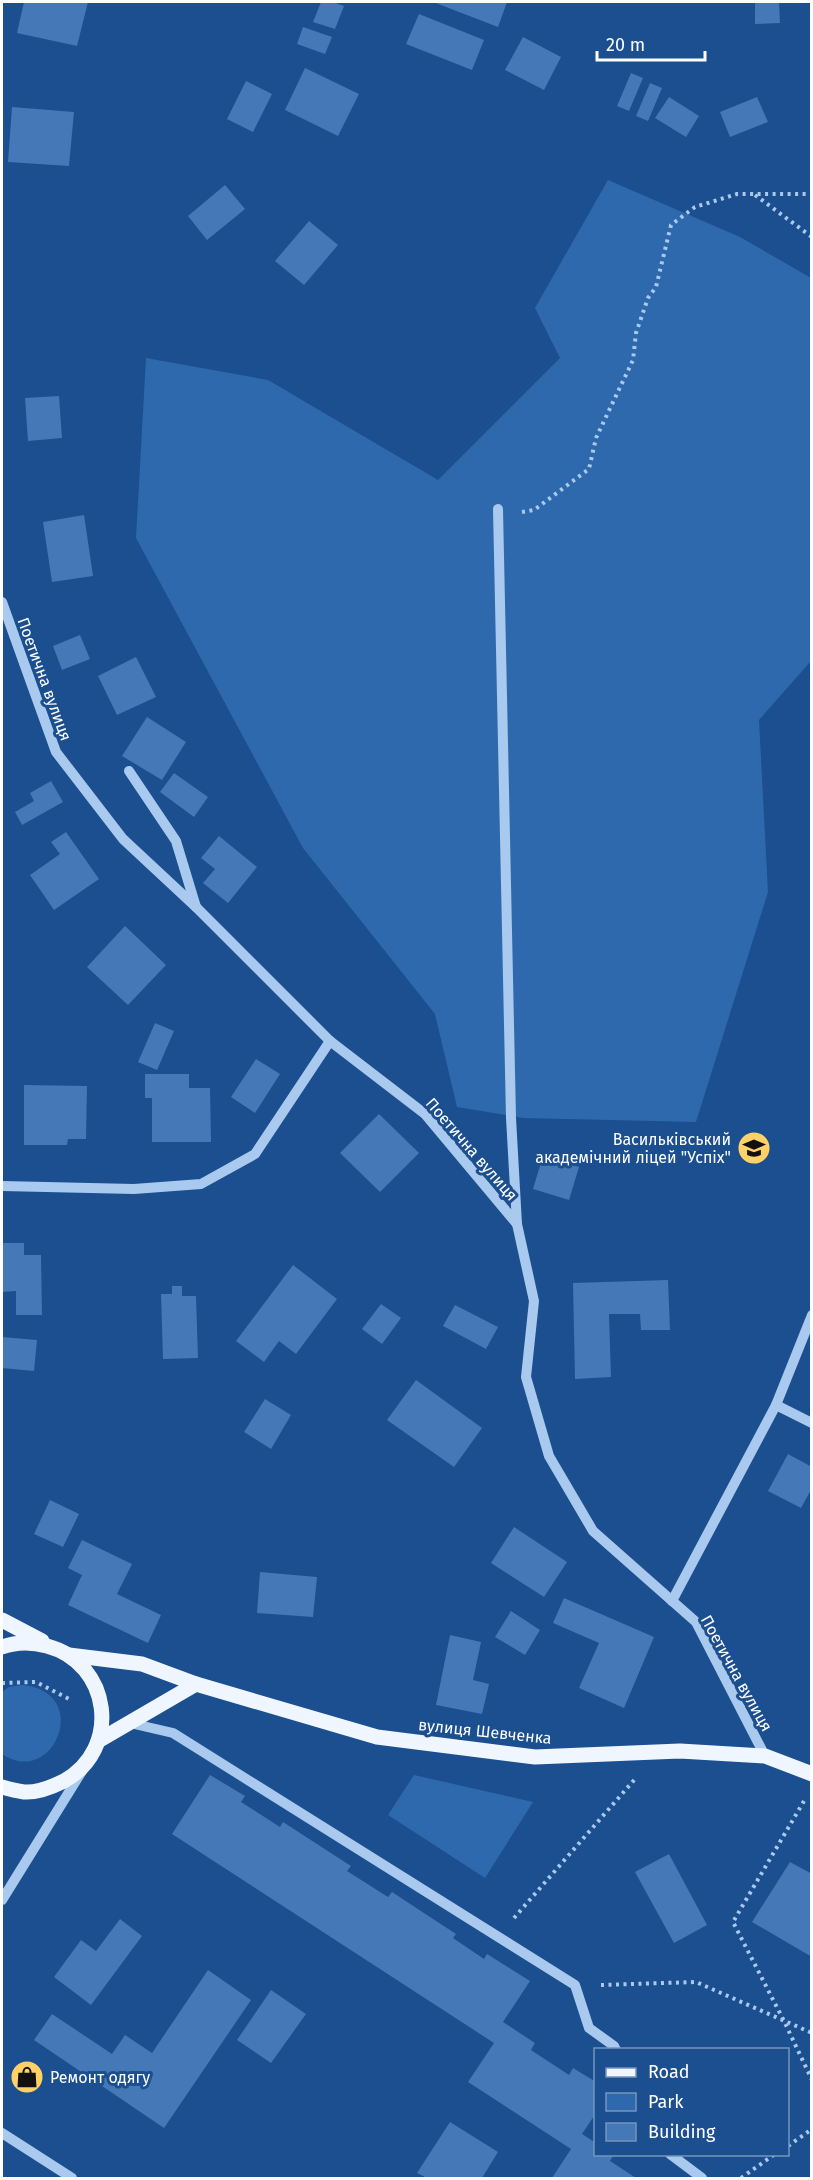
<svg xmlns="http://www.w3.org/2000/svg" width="813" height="2180" font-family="'Fira Sans',sans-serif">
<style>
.green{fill:#2e69ad}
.building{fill:#4478b7}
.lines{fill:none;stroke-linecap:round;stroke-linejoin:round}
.path{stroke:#a9c9ee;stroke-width:4;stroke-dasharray:3 4.5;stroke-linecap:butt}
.minor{stroke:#a9c9ee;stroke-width:10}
.major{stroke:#f0f6ff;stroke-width:15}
.labels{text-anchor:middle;stroke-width:6;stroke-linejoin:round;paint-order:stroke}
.street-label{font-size:16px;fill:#fff;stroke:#1b4f8f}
.poi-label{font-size:16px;fill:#fff;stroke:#1b4f8f;text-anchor:end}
</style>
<rect width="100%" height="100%" fill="#1b4f8f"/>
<g class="green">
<path d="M608 180 740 237 811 278V661L759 720 768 892 696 1122 523 1118 457 1107 435 1014 303 848 136 538 146 358 268 380 438 480 560 358 535 308Z"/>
<path d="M22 1685C94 1692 53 1789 2 1754V1692L9 1687Z"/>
<path d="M414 1775 533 1802 485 1878 388 1815Z"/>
</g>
<g class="building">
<path d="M24 2H88L77 46 17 33Z"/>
<path d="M321 2H333L344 6 335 29 313 22Z"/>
<path d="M433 2H507L498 27Z"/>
<path d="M755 2H779L780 23 755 24Z"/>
<path d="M419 14 484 40 472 70 406 44Z"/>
<path d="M303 27 332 37 325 54 297 44Z"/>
<path d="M523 37 561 57 544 90 505 70Z"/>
<path d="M305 68 359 94 338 136 285 110Z"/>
<path d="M631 73 643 78 629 111 617 106Z"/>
<path d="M246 81 272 94 253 132 227 119Z"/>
<path d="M650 83 662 88 648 121 636 116Z"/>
<path d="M669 97 699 116 686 137 655 118Z"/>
<path d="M757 97 768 122 730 137 720 112Z"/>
<path d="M12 107 74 112 69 166 8 162Z"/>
<path d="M225 185 245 209 207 240 188 216Z"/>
<path d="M309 221 338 245 304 285 275 261Z"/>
<path d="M59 396 62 438 28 441 25 398Z"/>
<path d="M84 515 93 576 52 582 43 522Z"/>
<path d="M80 635 90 659 62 670 53 646Z"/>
<path d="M136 657 156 697 117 715 98 676Z"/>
<path d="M147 717 186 742 162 780 122 756Z"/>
<path d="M174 773 208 797 194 817 160 792Z"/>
<path d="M51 781 63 802 22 825 15 812 34 801 30 793Z"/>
<path d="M66 832 99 879 54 910 30 875 60 854 51 842Z"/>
<path d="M219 836 257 867 228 903 203 883 215 869 201 858Z"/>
<path d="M125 926 166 965 128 1005 87 967Z"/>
<path d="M155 1023 174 1031 157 1070 138 1062Z"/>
<path d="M256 1059 280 1074 255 1113 231 1097Z"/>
<path d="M145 1074H189V1088H210L211 1142H152V1098H145Z"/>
<path d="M24 1085 87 1086 86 1139H68L67 1145H24Z"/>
<path d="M379 1114 419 1153 380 1192 340 1153Z"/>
<path d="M543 1156 579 1167 569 1200 533 1189Z"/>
<path d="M2 1243H24V1255H41L42 1315H16V1291L2 1292Z"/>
<path d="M293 1265 337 1299 296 1354 279 1341 264 1362 236 1341Z"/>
<path d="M668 1280 670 1330H641L640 1314H609L611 1377 575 1379 573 1283Z"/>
<path d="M172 1286H182V1296H196L198 1358 163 1359 161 1294H172Z"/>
<path d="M381 1304 401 1318 382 1344 362 1329Z"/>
<path d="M455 1305 498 1327 486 1349 443 1326Z"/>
<path d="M2 1337 37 1340 34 1371 2 1368Z"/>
<path d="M416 1380 482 1428 454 1467 387 1420Z"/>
<path d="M265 1399 291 1415 271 1449 244 1432Z"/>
<path d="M788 1454 812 1467V1488L801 1508 768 1491Z"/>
<path d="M50 1500 79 1514 63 1547 34 1534Z"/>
<path d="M514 1527 567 1562 544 1597 491 1563Z"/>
<path d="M82 1540 132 1564 117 1594 161 1615 148 1643 68 1605 82 1575 68 1568Z"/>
<path d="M260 1572 317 1577 313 1617 257 1613Z"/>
<path d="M564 1598 654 1637 624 1708 579 1688 599 1643 553 1623Z"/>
<path d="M511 1611 540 1630 525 1655 495 1637Z"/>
<path d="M450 1635 481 1642 473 1680 489 1684 482 1714 436 1705Z"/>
<path d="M210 1775 245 1796 241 1802 280 1827 283 1822 351 1866 347 1871 388 1897 392 1892 456 1934 453 1938 484 1959 487 1954 530 1981 503 2022 535 2043 531 2050 569 2075 573 2068 596 2082V2113L582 2134 596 2143V2154H614L610 2161 636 2178H552L571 2149 468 2082 494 2043 172 1834Z"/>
<path d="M669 1854 707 1925 674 1943 635 1872Z"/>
<path d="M790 1862 812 1874V1957L752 1922Z"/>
<path d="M120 1919 142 1936 91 2005 54 1977 81 1940 96 1951Z"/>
<path d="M208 1970 251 2000 164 2128 34 2040 52 2014 112 2054 125 2035 152 2053Z"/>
<path d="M271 1990 306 2014 271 2063 237 2040Z"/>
<path d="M450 2122 498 2152 482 2178H427L417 2173Z"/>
</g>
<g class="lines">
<g class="path">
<path d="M755 195 812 237"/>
<path d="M522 512 534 510 589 469 596 438 633 360 636 333 648 298 656 287 671 225 695 207 737 194H812"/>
<path d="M2 1683 36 1682 71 1700"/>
<path d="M804 1801 733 1922 784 2021 812 2080"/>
<path d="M514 1918 635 1779"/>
<path d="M601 1985 696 1982 812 2033"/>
<path d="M788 2146 812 2129"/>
<path d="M741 2178 775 2154"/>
</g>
<g class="minor">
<path d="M498 509 511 1118 517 1224"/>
<path d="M2 602 56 752 123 839 196 907 330 1041 425 1114 517 1224 534 1301 526 1377 549 1456 593 1531 696 1622 765 1756"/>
<path d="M129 771 176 841 196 907"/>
<path d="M2 1186 134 1189 201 1184 255 1154 330 1041"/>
<path d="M776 1405 812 1423"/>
<path d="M672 1601 776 1405 812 1315"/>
<path d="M130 1723 173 1733 575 1985 589 2028 614 2046 616 2050"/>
<path d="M2 1900 82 1771"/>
<path d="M2 2133 72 2178"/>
<path d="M670 2154 702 2178"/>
</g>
<g class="major">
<path d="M2 1620 42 1641"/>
<path d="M2 1647C16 1642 32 1642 47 1646 111 1663 122 1749 64 1781 52 1787 38 1793 24 1792 17 1791 9 1789 2 1787"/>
<path d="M69 1655 142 1664 196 1684 377 1737 535 1757 680 1751 765 1756 812 1774"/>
<path d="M98 1741 196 1684"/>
</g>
</g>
<defs>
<g id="school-disc" transform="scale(1.725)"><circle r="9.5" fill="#ffd166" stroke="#1b4f8f"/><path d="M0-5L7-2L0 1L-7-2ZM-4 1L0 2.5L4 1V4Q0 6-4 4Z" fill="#111"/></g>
<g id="shop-disc" transform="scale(1.725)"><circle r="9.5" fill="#ffd166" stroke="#1b4f8f"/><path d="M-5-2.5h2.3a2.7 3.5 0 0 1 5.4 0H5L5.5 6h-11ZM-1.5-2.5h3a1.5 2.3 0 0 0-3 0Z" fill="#111"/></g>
</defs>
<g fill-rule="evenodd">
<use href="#school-disc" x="754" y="1148"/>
<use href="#shop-disc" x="27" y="2077"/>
</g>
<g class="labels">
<g class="street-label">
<text transform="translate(45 679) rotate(70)" y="6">Поетична вулиця</text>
<text transform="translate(472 1149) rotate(49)" y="6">Поетична вулиця</text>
<text transform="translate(737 1673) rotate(61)" y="6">Поетична вулиця</text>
<text transform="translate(485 1731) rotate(6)" y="6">вулиця Шевченка</text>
</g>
<g class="poi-label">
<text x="731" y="1145">Васильківський<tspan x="731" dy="18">академічний ліцей "Успіх"</tspan></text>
<text x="50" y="2083" text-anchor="start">Ремонт одягу</text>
</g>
</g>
<rect width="813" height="2180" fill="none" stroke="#ffffff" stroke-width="6"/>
<rect x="594" y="2048" width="195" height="108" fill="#1b4f8f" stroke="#7695bc" stroke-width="1.5"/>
<rect x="606" y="2068" width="30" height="9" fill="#f0f6ff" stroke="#7695bc" stroke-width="1.5"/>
<text x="648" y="2078" font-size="18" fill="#ffffff">Road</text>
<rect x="606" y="2093" width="30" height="18" fill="#2e69ad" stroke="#7695bc" stroke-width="1.5"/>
<text x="648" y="2108" font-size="18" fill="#ffffff">Park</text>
<rect x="606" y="2123" width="30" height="18" fill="#4478b7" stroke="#7695bc" stroke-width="1.5"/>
<text x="648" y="2138" font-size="18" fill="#ffffff">Building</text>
<path d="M597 51v9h108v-9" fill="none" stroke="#ffffff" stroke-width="3"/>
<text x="606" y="51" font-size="18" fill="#ffffff" stroke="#1b4f8f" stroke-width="4.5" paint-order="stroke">20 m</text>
</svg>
